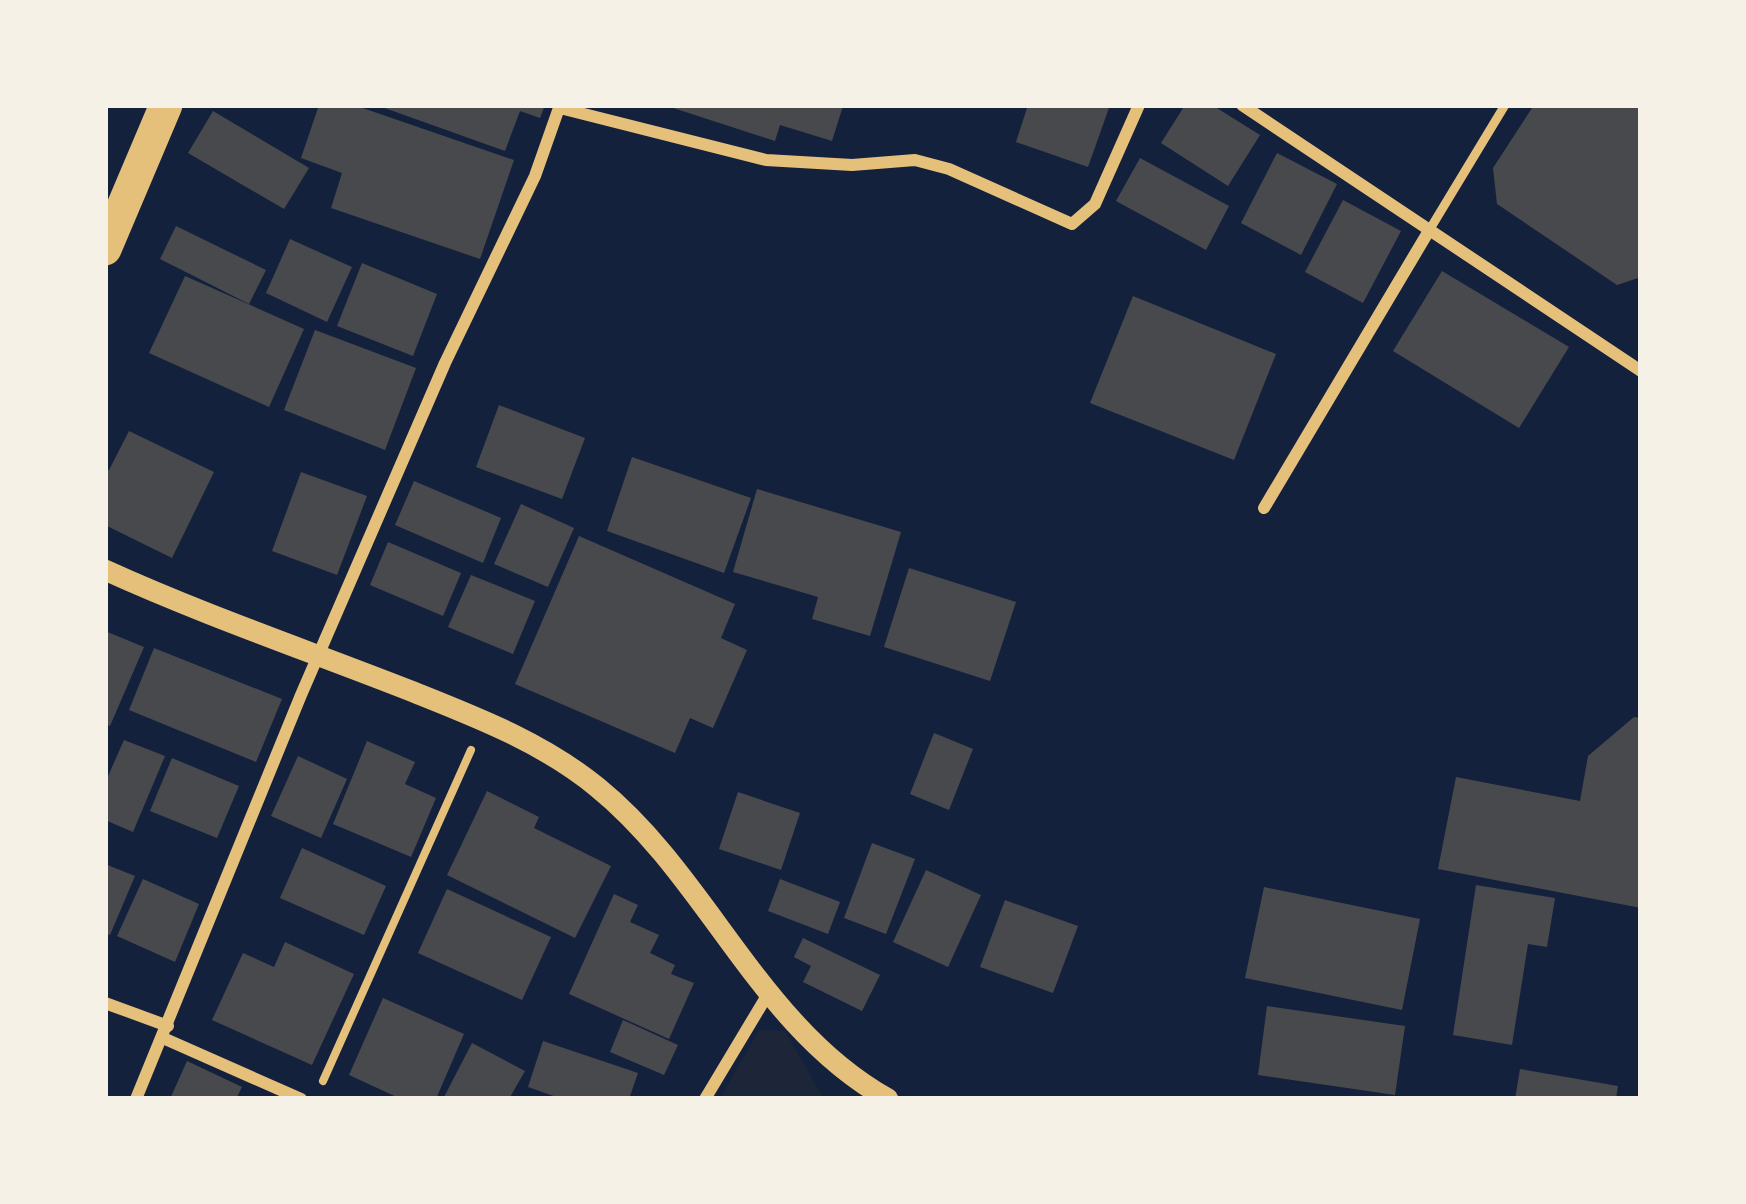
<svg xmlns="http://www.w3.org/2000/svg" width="1746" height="1204" font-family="'Zilla Slab',serif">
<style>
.green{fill:#1d2539}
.building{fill:#48494c}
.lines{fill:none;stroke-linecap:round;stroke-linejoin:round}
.path{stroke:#e5c07b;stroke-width:8}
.service{stroke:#e5c07b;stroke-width:9}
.minor{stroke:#e5c07b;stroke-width:12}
.tertiary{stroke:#e5c07b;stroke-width:21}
.trunk{stroke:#e5c07b;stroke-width:33}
</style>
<rect width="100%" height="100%" fill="#14213d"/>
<path class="green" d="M759 1030 785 1031 824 1099H720Z"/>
<g class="building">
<path d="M319 105H354L514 160 480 259 331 208 342 173 301 158Z"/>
<path d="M545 105 540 118 520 111 505 151 379 106Z"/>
<path d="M664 105H839L843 106 832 141 780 125 775 141Z"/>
<path d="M1028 105H1110L1088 167 1016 142Z"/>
<path d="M1185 105H1212L1260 135 1228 186 1161 143Z"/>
<path d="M1534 105H1641V277L1617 285 1497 204 1493 168Z"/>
<path d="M213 111 309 168 284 209 188 153Z"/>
<path d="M1277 153 1337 184 1301 255 1241 223Z"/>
<path d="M1140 158 1229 206 1206 250 1116 201Z"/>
<path d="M1343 200 1401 231 1363 303 1305 272Z"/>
<path d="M176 226 266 270 249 304 160 259Z"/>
<path d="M290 239 352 267 327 322 266 293Z"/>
<path d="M362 263 437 294 413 356 337 326Z"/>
<path d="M1442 271 1569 347 1519 428 1393 351Z"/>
<path d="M185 276 304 329 269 407 149 353Z"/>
<path d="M1133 296 1276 354 1234 460 1090 403Z"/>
<path d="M315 330 416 368 385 450 284 410Z"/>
<path d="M499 405 585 438 562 499 476 467Z"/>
<path d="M129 431 214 472 172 558 105 525V468L109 470Z"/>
<path d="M632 457 751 498 724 573 607 531Z"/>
<path d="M301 472 367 496 337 575 272 551Z"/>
<path d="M414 481 501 518 483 563 395 525Z"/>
<path d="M757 489 901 532 870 636 812 619 818 597 733 572Z"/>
<path d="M521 504 574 528 548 587 494 564Z"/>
<path d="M579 536 735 604 721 638 747 650 713 728 690 718 675 753 515 684Z"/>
<path d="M388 542 461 573 443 616 370 585Z"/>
<path d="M909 568 1016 602 990 681 884 647Z"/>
<path d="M471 575 535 601 513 654 448 627Z"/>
<path d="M105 631 144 647 110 726 105 724Z"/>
<path d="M154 648 282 699 256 762 129 710Z"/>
<path d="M1634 717 1641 718V908L1438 869 1456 777 1580 801 1588 756Z"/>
<path d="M934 733 973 749 949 810 910 794Z"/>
<path d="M124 740 165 756 133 832 105 820V783Z"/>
<path d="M367 741 415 762 405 784 436 798 411 857 333 824Z"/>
<path d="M298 756 347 779 321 838 271 816Z"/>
<path d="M172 758 239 786 217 838 150 811Z"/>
<path d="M487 791 539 817 534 828 611 866 575 938 447 875Z"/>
<path d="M738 792 800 813 781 870 719 849Z"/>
<path d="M872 843 915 859 886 934 844 918Z"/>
<path d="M302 848 386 886 364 935 280 898Z"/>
<path d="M105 864 135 876 110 935 105 933Z"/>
<path d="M926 870 981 895 948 967 893 942Z"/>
<path d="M143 879 199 904 175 962 117 936Z"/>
<path d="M780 879 840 902 828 934 768 911Z"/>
<path d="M1476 885 1555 898 1547 947 1528 944 1512 1045 1453 1035Z"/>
<path d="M1264 887 1420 919 1402 1010 1245 978Z"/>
<path d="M447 889 551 937 522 1000 418 953Z"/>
<path d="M614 894 638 905 630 922 659 935 650 953 675 965 671 974 694 983 669 1039 569 994Z"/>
<path d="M1005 900 1078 926 1053 993 980 967Z"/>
<path d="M803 938 880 975 862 1011 803 982 811 966 794 957Z"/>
<path d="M285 942 354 974 312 1065 212 1020 243 953 274 967Z"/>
<path d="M383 998 464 1034 436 1099H401L349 1075Z"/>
<path d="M1267 1006 1405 1026 1395 1095 1258 1075Z"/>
<path d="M623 1020 678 1045 664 1075 610 1052Z"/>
<path d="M543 1041 638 1073 629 1099H562L528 1087Z"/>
<path d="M472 1043 525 1071 509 1099H443Z"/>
<path d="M187 1061 242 1087 236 1099H170Z"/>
<path d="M1520 1069 1618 1086 1616 1099H1515Z"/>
</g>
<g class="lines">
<path class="path" d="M323 1081 471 750"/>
<path class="service" d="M1430 229 1505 105"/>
<g class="minor">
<path d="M1242 105 1641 371"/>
<path d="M560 108 766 160 852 165 915 160 949 169 1072 224 1095 204 1139 105"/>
<path d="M1264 508 1430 229"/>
<path d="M105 1003 168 1026"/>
<path d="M163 1038 301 1099"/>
<path d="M136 1099 301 695 445 363 535 176 560 105"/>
<path d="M705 1099 768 994"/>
</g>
<path class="tertiary" d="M105 570C204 615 309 651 411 691 476 717 542 742 597 787 708 877 759 1027 888 1099"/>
<path class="trunk" d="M105 249 166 105"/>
</g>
<rect width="1746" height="1204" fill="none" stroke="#f6f1e7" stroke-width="216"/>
</svg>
